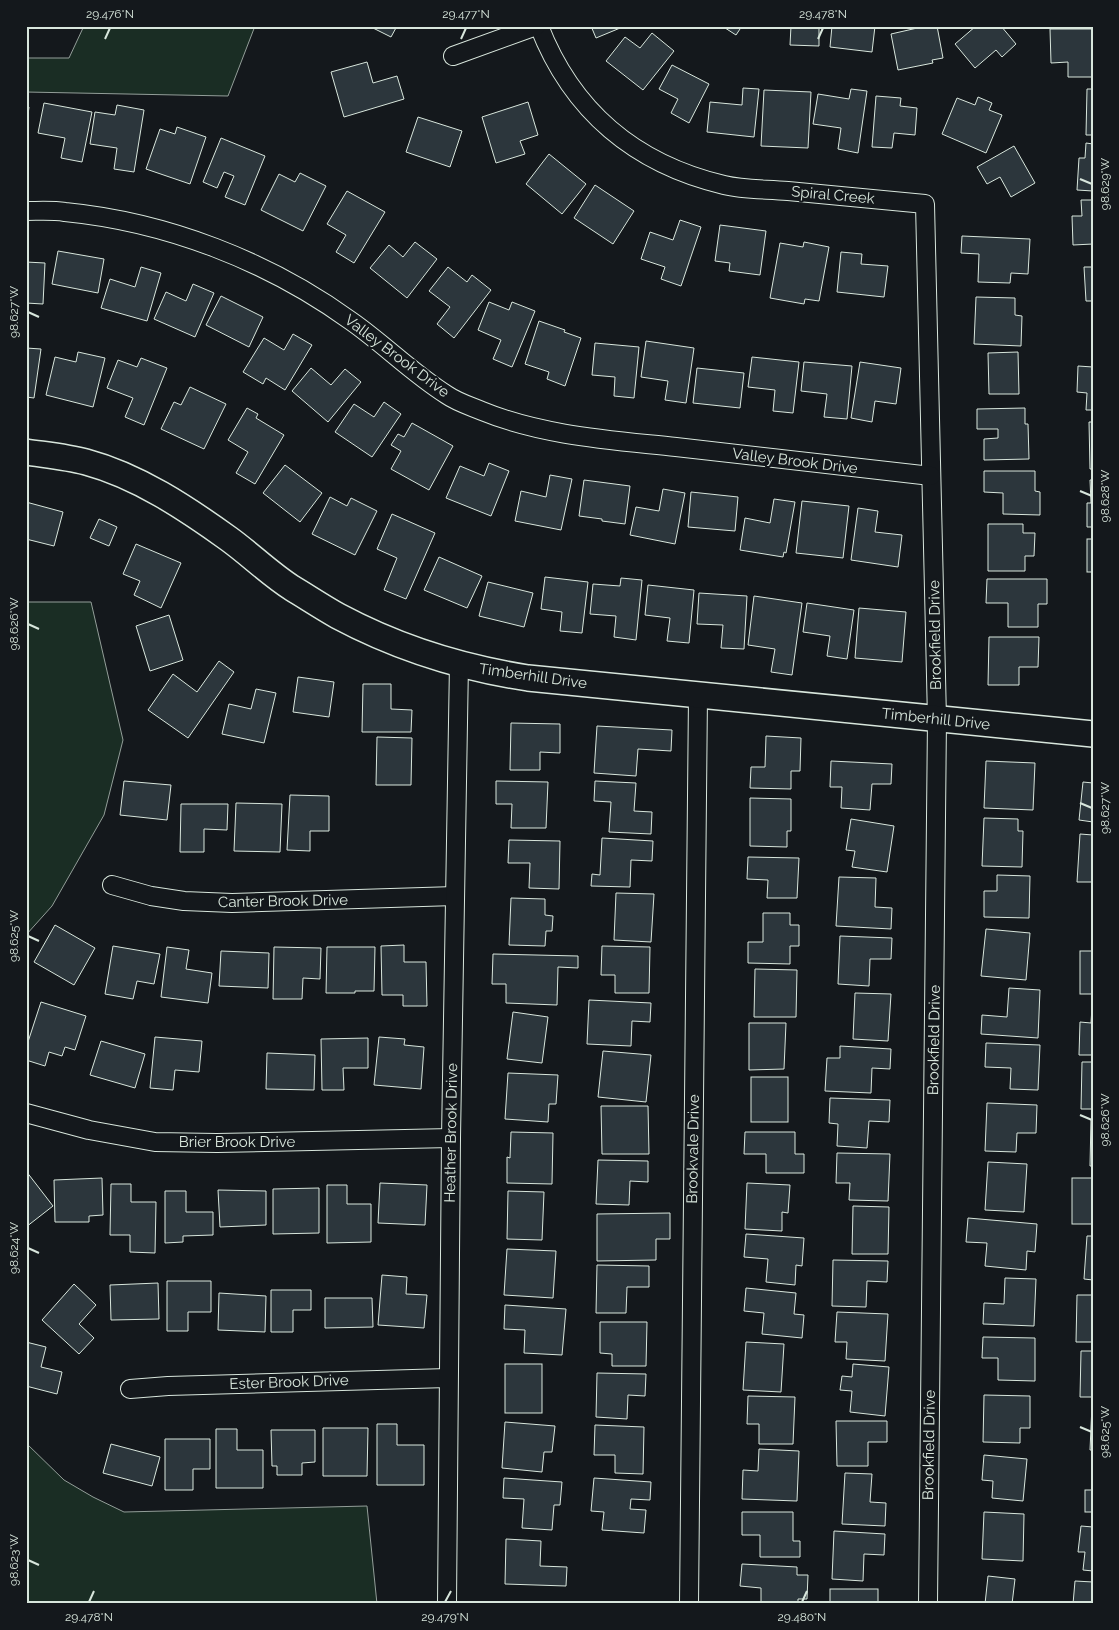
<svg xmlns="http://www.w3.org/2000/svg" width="1119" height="1630" font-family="Raleway,sans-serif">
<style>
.green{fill:#1a2d24;stroke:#939e99}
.building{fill:#2c363c;stroke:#d8e6dc}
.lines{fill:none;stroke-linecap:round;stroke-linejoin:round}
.street-casing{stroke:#d8e6dc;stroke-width:20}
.secondary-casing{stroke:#d8e6dc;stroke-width:28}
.street{stroke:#14181c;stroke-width:18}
.secondary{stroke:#14181c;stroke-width:25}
.ticks{fill:none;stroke:#d8e6dc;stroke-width:2}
.labels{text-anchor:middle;stroke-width:4;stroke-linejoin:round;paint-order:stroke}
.street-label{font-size:15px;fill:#d8e6dc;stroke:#14181c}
.neatline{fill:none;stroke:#d8e6dc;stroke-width:2}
.ticks-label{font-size:12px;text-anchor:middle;fill:#d8e6dc}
</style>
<rect width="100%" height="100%" fill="#14181c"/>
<g class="green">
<path d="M102 26H255L228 96 26 92V58H69L83 28Z"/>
<path d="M26 602H91L123 740 104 815 52 906 26 935Z"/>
<path d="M26 1443 64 1480 93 1497 124 1512 367 1506 377 1604H26Z"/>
</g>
<g class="building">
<path d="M369 26H397L391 37Z"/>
<path d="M591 26H625L596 38Z"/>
<path d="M722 26H742L736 35Z"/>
<path d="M791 26H819V46L790 45Z"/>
<path d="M832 26H875L872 52 830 47Z"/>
<path d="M926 26H937L943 58 932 60 933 63 898 70 891 34Z"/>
<path d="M976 26H1001L1016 44 1002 57 996 50 975 68 955 44Z"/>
<path d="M1050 29H1093V77H1068V62L1051 63Z"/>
<path d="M652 33 674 51 643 90 606 61 625 37 640 48Z"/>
<path d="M367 62 373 83 397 76 404 99 344 117 331 72Z"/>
<path d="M672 65 709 84 689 123 671 113 678 99 659 89Z"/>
<path d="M743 88 759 89 754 137 707 132 710 102 742 105Z"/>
<path d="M851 89 867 91 858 153 838 149 841 128 813 124 818 94 849 99Z"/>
<path d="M1087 89H1093V135H1086Z"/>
<path d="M764 90 811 92 808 148 761 146Z"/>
<path d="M876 96 901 98 900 106 917 108 915 135 894 133 892 148 872 147Z"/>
<path d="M978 97 992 103 989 110 1002 115 986 153 942 134 957 98 975 105Z"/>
<path d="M528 102 538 135 520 141 525 154 496 163 482 117Z"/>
<path d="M44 103 92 112 82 162 61 158 65 138 38 133Z"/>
<path d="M117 105 144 110 134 172 114 169 117 148 90 144 95 112 115 115Z"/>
<path d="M26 107H29L26 130Z"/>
<path d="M418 117 462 131 450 167 406 152Z"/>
<path d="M177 127 206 137 190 184 146 169 160 129 175 134Z"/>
<path d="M221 138 265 156 245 205 225 197 234 176 224 172 217 188 203 182Z"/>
<path d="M1086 143 1093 144V191L1077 190 1079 158H1085Z"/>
<path d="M1014 146 1035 183 1011 197 1000 177 987 184 977 167Z"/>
<path d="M549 154 586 184 562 214 526 184Z"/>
<path d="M300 173 326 186 303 231 261 210 279 174 295 182Z"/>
<path d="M595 185 634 211 613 244 574 218Z"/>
<path d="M347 191 385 212 354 263 336 252 346 235 327 224Z"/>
<path d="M1081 200H1093V244L1073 245 1072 216H1082Z"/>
<path d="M680 220 701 227 681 286 661 279 665 267 641 259 650 232 673 240Z"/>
<path d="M720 225 766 231 760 275 729 271 730 263 715 261Z"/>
<path d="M962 236 1030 239 1028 274 1011 273 1010 283 978 282 979 254 961 253Z"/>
<path d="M415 242 437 259 407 298 370 268 389 245 403 257Z"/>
<path d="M804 242 829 247 819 301 805 299 804 304 770 298 780 243 803 247Z"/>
<path d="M58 251 104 259 98 293 52 284Z"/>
<path d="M841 252 862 254 861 264 888 266 884 297 837 292Z"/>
<path d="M26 262 45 263 43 304 26 303Z"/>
<path d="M141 267 161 273 147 321 101 308 110 279 135 287Z"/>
<path d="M448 267 467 282 472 275 491 290 454 338 437 324 450 307 429 291Z"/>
<path d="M1084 267H1093V301H1086Z"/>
<path d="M193 284 214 293 195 337 154 319 166 292 186 301Z"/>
<path d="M221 296 263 317 249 347 206 325Z"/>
<path d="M976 297 1015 298V315L1022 316 1021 346 974 344Z"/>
<path d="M489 302 509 310 512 302 535 311 512 367 493 359 501 340 478 330Z"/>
<path d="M539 321 565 330 564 332 581 338 565 386 547 379 549 372 525 364Z"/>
<path d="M293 334 312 345 285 390 266 378 263 384 243 372 264 338 284 350Z"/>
<path d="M646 341 694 348 686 403 665 400 668 381 641 377Z"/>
<path d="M595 343 639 347 634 398 614 396 615 377 592 375Z"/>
<path d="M26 348 41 349 34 398 26 397Z"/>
<path d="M78 352 105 358 93 407 46 395 55 357 76 362Z"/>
<path d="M1018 352 1019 394H989L988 353Z"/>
<path d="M752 357 799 362 793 413 773 411 775 390 748 387Z"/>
<path d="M141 358 167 368 144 425 125 417 133 398 107 388 118 360 137 367Z"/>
<path d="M804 362 852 366 847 419 824 417 827 394 801 391Z"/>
<path d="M860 362 901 368 896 404 875 401 872 422 851 418Z"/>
<path d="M1078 366 1093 367V410H1086L1087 393 1077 392Z"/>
<path d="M311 368 331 385 345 369 361 382 328 422 292 391Z"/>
<path d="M697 368 744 373 740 408 693 403Z"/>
<path d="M190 387 226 404 204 449 161 429 174 402 181 405Z"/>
<path d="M384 402 401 414 372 457 335 432 354 404 374 417Z"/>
<path d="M247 408 258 414 256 418 284 435 255 484 236 473 248 452 228 440Z"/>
<path d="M1025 408V424H1028L1029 459 984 460V439L998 438V429H977V409Z"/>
<path d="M1089 422H1093V469H1090Z"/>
<path d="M412 423 453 446 429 490 391 469 401 451 391 445 398 434 404 437Z"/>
<path d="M489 463 509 471 491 516 446 498 460 466 484 476Z"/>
<path d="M285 465 322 493 300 522 263 493Z"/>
<path d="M984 471H1035V491L1040 492V515L1003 514V493L984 492Z"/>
<path d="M550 475 572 479 561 530 515 521 521 491 546 497Z"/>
<path d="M584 480 630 486 625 524 602 521V519L579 516Z"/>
<path d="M1090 480H1093V527H1087V503H1091Z"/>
<path d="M663 489 685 493 675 544 630 535 636 507 659 511Z"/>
<path d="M691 492 738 497 735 531 688 527Z"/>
<path d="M330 497 347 506 351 498 377 511 355 555 312 534Z"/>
<path d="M774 499 795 502 786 553 784 552 783 557 740 550 745 518 770 523Z"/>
<path d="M802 501 849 506 843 558 796 553Z"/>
<path d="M26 502 63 512 54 546 26 539Z"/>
<path d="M858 508 878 511 875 532 902 535 898 567 851 560Z"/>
<path d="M392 514 435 533 406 599 384 590 397 558 377 549Z"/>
<path d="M99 519 117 527 109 546 90 538Z"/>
<path d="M988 524H1023V533H1035L1034 556H1025V571H988Z"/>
<rect x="1087" y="539" width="6" height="33"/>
<path d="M136 544 181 563 161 608 134 595 140 581 123 574Z"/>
<path d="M439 557 482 576 467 608 424 590Z"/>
<path d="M545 577 588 582 582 633 560 631 562 612 541 609Z"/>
<path d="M621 578 642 580 636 640 614 637 616 616 590 614 593 584 620 586Z"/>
<path d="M987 579H1047V604H1038V627H1008V603H986Z"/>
<path d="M488 582 533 593 524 627 479 616Z"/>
<path d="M648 585 694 590 689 643 667 641 670 618 645 615Z"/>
<path d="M699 593 747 596 744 649 721 648 723 625 697 624Z"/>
<path d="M754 596 802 603 792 675 771 672 775 649 748 645Z"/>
<path d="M807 603 854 610 847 659 827 656 830 636 803 632Z"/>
<path d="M859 608 906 612 902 662 855 658Z"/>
<path d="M169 615 183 660 150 671 136 626Z"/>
<path d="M989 637H1039L1038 667H1019V685H988Z"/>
<path d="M219 661 234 672 188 738 148 710 173 674 197 692Z"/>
<path d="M298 677 334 682 329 717 293 712Z"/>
<path d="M363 684H391V709L412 710 411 732H362Z"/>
<path d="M256 689 276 693 264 743 222 734 229 704 251 709Z"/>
<path d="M511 723 560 724V753L540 752V770H510Z"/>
<path d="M597 726 672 730 671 751 638 749 636 776 594 773Z"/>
<path d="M766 736 801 738 800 771H791V789L750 788 751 767H765Z"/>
<path d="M377 737 412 738 411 785H376Z"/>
<path d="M831 761 892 764 891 784H872L870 810 841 808 842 787H830Z"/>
<path d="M986 761 1035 763 1033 810 984 808Z"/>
<path d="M124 781 171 785 167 820 120 815Z"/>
<path d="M496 781 548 782 546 828H511L512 804H496Z"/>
<path d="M595 781 636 783 634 811 652 812 651 834 609 832 611 802 594 801Z"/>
<path d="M1083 782 1093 783V822L1079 820Z"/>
<path d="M290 795 329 796V831H310V851L287 850Z"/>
<path d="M750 798 791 799V831H787V847L750 846Z"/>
<path d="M236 803 282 804 280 852 234 851Z"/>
<path d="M181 804H228L227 830 204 829V852H180Z"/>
<path d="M984 818 1018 819V831H1023L1022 867 982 866Z"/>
<path d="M851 819 894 826 887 872 852 867 855 851 846 850Z"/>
<path d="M1080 834 1093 835V882H1077Z"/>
<path d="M602 838 653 841 652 861 631 860 630 887 591 886 592 874 600 875Z"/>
<path d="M509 840 560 841 559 889 529 888 530 863H508Z"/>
<path d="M748 857 799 858 797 898H767L768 880 747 879Z"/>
<path d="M997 875 1030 876 1029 918 984 917V891H997Z"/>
<path d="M839 877 876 878 875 907 892 908 891 929 836 926Z"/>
<path d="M616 893 654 894 651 942 614 940Z"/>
<path d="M511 898 545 899V915L553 916 552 931H546L545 946 509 945Z"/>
<path d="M763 913H790V925H799V946H790V964L748 963V942H763Z"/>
<path d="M55 925 95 948 74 985 34 962Z"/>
<path d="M986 929 1030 933 1026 980 981 976Z"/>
<path d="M840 936 892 938 891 959H870L869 986 838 984Z"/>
<path d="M404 945V962H426L427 1006H403V995H382L381 946Z"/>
<path d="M113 946 160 954 154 984 137 981 133 999 105 994Z"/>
<path d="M602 946 650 947 649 993H615V975H601Z"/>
<path d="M167 947 189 950 186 969 212 973 208 1003 161 997Z"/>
<path d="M274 947 321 948 320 979 303 978 302 999H273Z"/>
<path d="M327 947H375L374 991H355V993H326Z"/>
<path d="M221 951 269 953 268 988 219 986Z"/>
<rect x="1080" y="951" width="13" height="43"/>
<path d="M493 954 578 956V968L558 967 557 1005 506 1003V984H492Z"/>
<path d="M755 969 797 970 796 1017H754Z"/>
<path d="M1009 988 1040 990 1038 1038 981 1034 982 1015 1007 1017Z"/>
<path d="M855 993 891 994 888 1041 853 1039Z"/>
<path d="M589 1000 651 1003 650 1022 632 1021 631 1046 587 1044Z"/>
<path d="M41 1002 86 1016 75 1050 65 1047 62 1056 49 1052 45 1066 26 1060V1048Z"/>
<path d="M1092 1007H1093V1055H1079L1080 1022 1091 1023Z"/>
<path d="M513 1012 548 1017 542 1063 507 1059Z"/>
<path d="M749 1023H786L784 1069 749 1070Z"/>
<path d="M155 1037 202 1041 199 1072 175 1070 173 1090 150 1088Z"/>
<path d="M379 1037 405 1039 404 1045 424 1047 421 1089 374 1085Z"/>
<path d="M368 1038V1068H343L344 1090H322L321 1039Z"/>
<path d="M101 1041 145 1054 135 1088 90 1075Z"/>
<path d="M986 1043 1040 1045 1038 1090 1010 1089 1011 1068 985 1067Z"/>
<path d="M840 1046 891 1049 890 1069 872 1068 871 1093 825 1091 827 1058H840Z"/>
<path d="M603 1051 651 1055 646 1102 598 1097Z"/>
<path d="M267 1053 315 1055 314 1090 266 1089Z"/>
<path d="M1082 1062H1093V1109H1081Z"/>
<path d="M508 1073 558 1075 556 1104H549L548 1122 505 1119Z"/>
<rect x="751" y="1077" width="37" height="45"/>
<path d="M830 1098 890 1100 889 1122 869 1121 867 1148 837 1146 838 1124 829 1123Z"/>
<path d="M987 1103 1037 1105 1036 1133H1017L1016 1152 985 1151Z"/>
<path d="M601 1106H648L649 1154H602Z"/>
<path d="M1091 1119H1093V1166H1090Z"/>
<path d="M511 1132 553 1133 552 1184 507 1183V1157L510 1158Z"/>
<path d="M745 1132H795V1154H804V1173H766V1154H744Z"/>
<path d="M837 1153 890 1154 888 1201 849 1200 850 1183H836Z"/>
<path d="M598 1160 648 1161V1182L630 1181 629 1205 596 1204Z"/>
<path d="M988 1162 1027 1164 1024 1212 985 1210Z"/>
<path d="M26 1171 53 1206 26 1227Z"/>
<path d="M102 1178 103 1215 89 1216V1222H55L54 1180Z"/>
<rect x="1072" y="1178" width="21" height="46"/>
<path d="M380 1183 427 1185 425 1225 378 1223Z"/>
<path d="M747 1183 790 1185 788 1213 782 1212V1231L745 1229Z"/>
<path d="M111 1184H131V1202H156L155 1253 130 1252V1235H110Z"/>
<path d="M327 1185H347V1204H371V1242L327 1243Z"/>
<path d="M319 1188V1233L273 1234V1189Z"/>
<path d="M218 1190 266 1191V1225L220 1227Z"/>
<path d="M165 1191H186V1212H213V1235L183 1236V1242L165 1243Z"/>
<path d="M508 1191 544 1192 542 1240 507 1239Z"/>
<path d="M853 1206 889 1207 888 1254H852Z"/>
<path d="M670 1213V1239H656V1260L597 1261V1214Z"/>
<path d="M968 1218 1037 1224 1035 1252 1027 1251 1026 1270 985 1266 987 1243 966 1242Z"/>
<path d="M746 1234 804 1238 802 1266 796 1265 795 1285 766 1282 768 1259 744 1257Z"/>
<path d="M1087 1236H1093V1280L1084 1279Z"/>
<path d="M507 1249 556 1251 553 1298 504 1295Z"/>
<path d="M833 1260 888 1261 887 1282 867 1281 866 1307 832 1306Z"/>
<path d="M597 1265 649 1266V1287H627L626 1313H596Z"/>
<path d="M382 1275 407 1277 406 1294 427 1295 424 1328 378 1325Z"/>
<path d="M1005 1278 1036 1279 1034 1326 983 1324 984 1303 1004 1304Z"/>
<path d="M167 1281H211V1312H188V1331H167Z"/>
<path d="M158 1283 159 1319 111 1320 110 1285Z"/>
<path d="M74 1284 96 1305 79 1324 94 1338 79 1354 42 1320Z"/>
<path d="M746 1288 796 1293 794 1314 804 1315 802 1338 762 1334 764 1313 744 1311Z"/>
<path d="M271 1290H311V1310H293V1332H271Z"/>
<path d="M219 1293 266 1296 265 1332 218 1330Z"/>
<path d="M1077 1295H1093V1342H1076Z"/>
<path d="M325 1298H372L373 1327 325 1328Z"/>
<path d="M505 1305 566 1309 562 1355 524 1353 525 1330 504 1329Z"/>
<path d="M837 1312 888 1314 885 1361 846 1359 847 1342H835Z"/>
<path d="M600 1322H647L646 1366H612V1354L600 1353Z"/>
<path d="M983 1337 1035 1338V1381L998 1380V1358H982Z"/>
<path d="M26 1342 46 1347 41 1367 62 1372 57 1394 26 1386Z"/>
<path d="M746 1342 784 1344 781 1392 743 1390Z"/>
<path d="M1081 1351H1093V1397H1080Z"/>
<rect x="505" y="1364" width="37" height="49"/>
<path d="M853 1364 889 1367 885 1416 850 1412 852 1391 840 1390 842 1376 852 1377Z"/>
<path d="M597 1373 646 1374 645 1396 628 1395 627 1419 596 1417Z"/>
<path d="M984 1395 1030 1396V1428H1020V1443L983 1442Z"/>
<path d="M748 1396 795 1397 793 1444H759V1424H747Z"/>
<path d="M1092 1405H1093V1450H1090Z"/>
<path d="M836 1421H887V1442H868V1466H837Z"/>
<path d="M505 1422 555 1426 552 1452H544L542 1472 502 1468Z"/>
<path d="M377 1424H397V1445H424V1485H377Z"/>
<path d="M595 1425 644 1427 643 1474 615 1473V1455H594Z"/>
<path d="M323 1428H368L367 1476H323Z"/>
<path d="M216 1429H237V1450H263V1488H216Z"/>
<path d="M271 1430H315V1462L302 1463V1475H277V1466H272Z"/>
<path d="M165 1439H210V1469H193V1490H165Z"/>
<path d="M111 1444 160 1457 152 1486 103 1473Z"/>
<path d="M759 1449 799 1451 797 1501 742 1499 743 1470 758 1471Z"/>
<path d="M984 1455 1027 1459 1023 1501 992 1498 993 1481 982 1480Z"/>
<path d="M845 1473 872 1474 870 1502 886 1503 885 1526 842 1524Z"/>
<path d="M504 1478 562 1482 560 1505H554L552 1530 522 1528 524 1499 503 1498Z"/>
<path d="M594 1478 651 1482 650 1500 631 1499 630 1509 646 1510 644 1533 602 1530 604 1512 591 1511Z"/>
<rect x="1085" y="1490" width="8" height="22"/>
<path d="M742 1512H793V1541H800V1557H760V1535H742Z"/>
<path d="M984 1512 1024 1514 1023 1561 982 1559Z"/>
<path d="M1081 1526 1093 1527V1571L1083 1570 1085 1552H1078Z"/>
<path d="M834 1531 885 1534 884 1555 864 1554 863 1581 832 1579Z"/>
<path d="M506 1539 541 1541 540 1566 567 1567 566 1586 505 1584Z"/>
<path d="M742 1564 797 1567V1575H808L807 1599H798V1604H761V1588L740 1586Z"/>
<path d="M988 1576 1015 1579 1012 1604H985Z"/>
<path d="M1075 1581 1093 1582V1604H1073Z"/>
<rect x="830" y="1589" width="48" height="15"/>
</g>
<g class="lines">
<g class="street-casing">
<g id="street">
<path d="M539 26C572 111 635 164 724 185 744 190 767 189 788 191 834 195 879 200 925 204L937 719 928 1604"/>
<path d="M453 56 536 26"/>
<path d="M26 211C39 211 52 210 65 212 167 222 268 261 351 321 384 344 412 373 447 395 457 402 470 406 482 411 543 436 612 440 676 447 761 457 846 467 931 476"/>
<path d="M112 885 151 896 184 901 232 903 455 896"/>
<path d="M26 1113 89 1130 155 1142 217 1143 451 1138"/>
<path d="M130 1389 168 1386 448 1378"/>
<path d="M447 1604 451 1138 459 663"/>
<path d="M689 1604 698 695"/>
</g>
</g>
<g class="secondary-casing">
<path id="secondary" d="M26 452C46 455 67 457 86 462 138 476 186 508 229 539 251 555 270 574 292 588 307 597 322 607 338 616 396 647 463 668 528 678L1093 734"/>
</g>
<use href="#street" class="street"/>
<use href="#secondary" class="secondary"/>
</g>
<path class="ticks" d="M105 39 110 28M461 39 466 28M818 39 823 28M1080 179 1092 184M28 312 39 317M1080 491 1092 496M28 624 39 629M1080 803 1092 808M28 936 39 941M1080 1115 1092 1120M28 1248 39 1253M1080 1427 1092 1432M28 1560 39 1565M89 1602 94 1591M445 1602 451 1591M802 1602 807 1591"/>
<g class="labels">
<g class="street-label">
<text transform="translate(833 195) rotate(5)" y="5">Spiral Creek</text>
<text transform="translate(397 356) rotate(37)" y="5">Valley Brook Drive</text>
<text transform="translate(795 461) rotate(7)" y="5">Valley Brook Drive</text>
<text transform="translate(935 635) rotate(-91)" y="5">Brookfield Drive</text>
<text transform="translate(533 676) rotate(8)" y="5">Timberhill Drive</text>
<text transform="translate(936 719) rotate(6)" y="5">Timberhill Drive</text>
<text transform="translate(283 901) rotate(-1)" y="5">Canter Brook Drive</text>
<text transform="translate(934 1040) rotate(-89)" y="5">Brookfield Drive</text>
<text transform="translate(451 1133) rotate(-89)" y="5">Heather Brook Drive</text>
<text x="237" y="1147">Brier Brook Drive</text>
<text transform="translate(693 1149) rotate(-89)" y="5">Brookvale Drive</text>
<text transform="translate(289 1382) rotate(-2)" y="5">Ester Brook Drive</text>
<text transform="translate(929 1445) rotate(-89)" y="5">Brookfield Drive</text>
</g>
</g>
<rect width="1119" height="1630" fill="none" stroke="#14181c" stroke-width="55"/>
<rect x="28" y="28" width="1064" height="1574" class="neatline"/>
<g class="ticks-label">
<text x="110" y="18">29.476°N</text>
<text x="466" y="18">29.477°N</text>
<text x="823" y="18">29.478°N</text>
<text transform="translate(1105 184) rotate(-90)" y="4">98.629°W</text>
<text transform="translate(14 312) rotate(-90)" y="4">98.627°W</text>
<text transform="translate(1105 496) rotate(-90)" y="4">98.628°W</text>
<text transform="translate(14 624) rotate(-90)" y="4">98.626°W</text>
<text transform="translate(1105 808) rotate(-90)" y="4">98.627°W</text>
<text transform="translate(14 936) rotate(-90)" y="4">98.625°W</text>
<text transform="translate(1105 1120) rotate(-90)" y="4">98.626°W</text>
<text transform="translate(14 1248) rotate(-90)" y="4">98.624°W</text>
<text transform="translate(1105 1432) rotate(-90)" y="4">98.625°W</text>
<text transform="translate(14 1560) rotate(-90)" y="4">98.623°W</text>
<text x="89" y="1621">29.478°N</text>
<text x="445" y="1621">29.479°N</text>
<text x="802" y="1621">29.480°N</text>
</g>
</svg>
